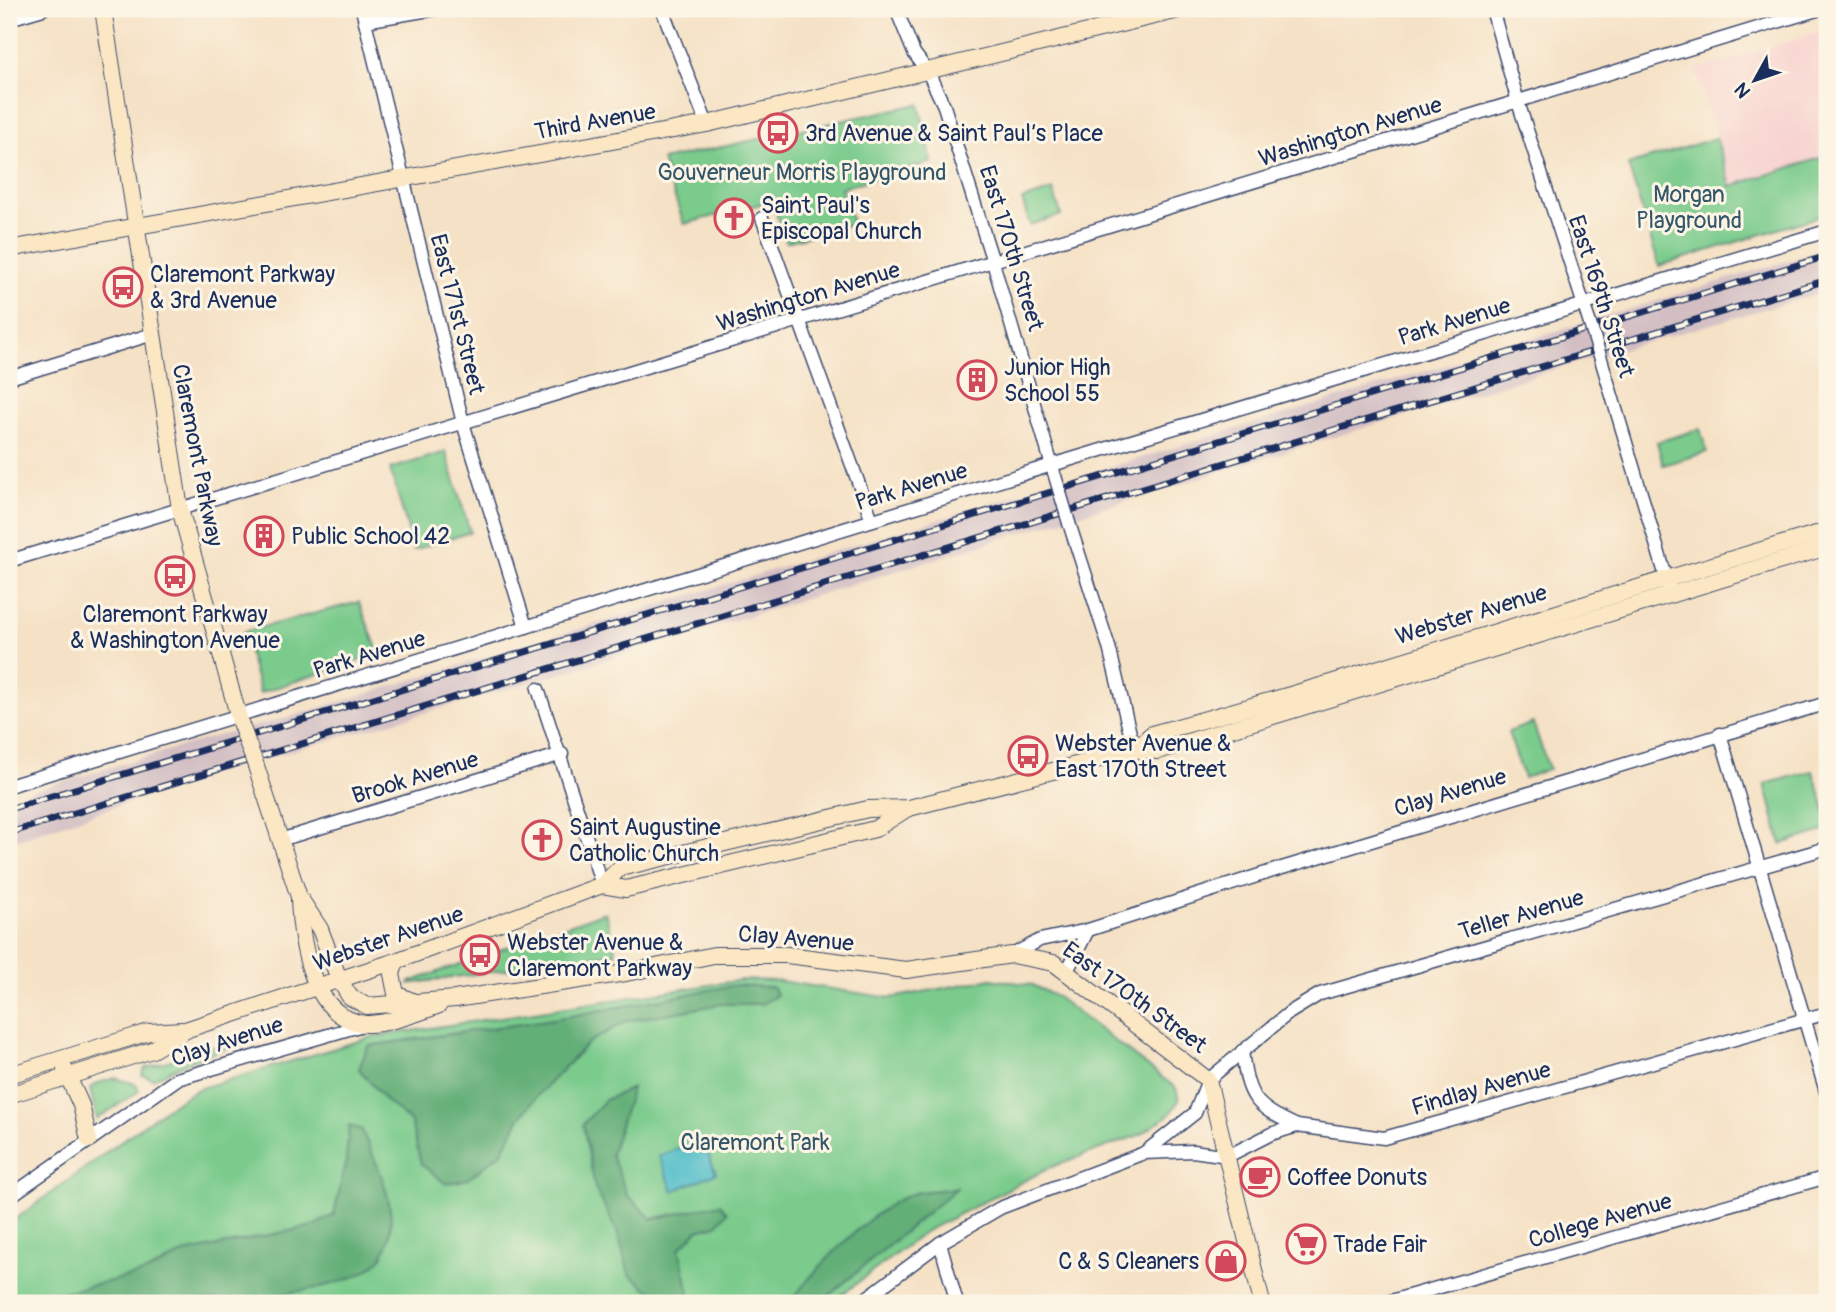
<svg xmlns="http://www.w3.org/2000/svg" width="1836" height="1312" font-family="Pangolin,sans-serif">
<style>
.built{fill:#f7d0cd}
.industrial{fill:#d2bec3}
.green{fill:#7acb8c;stroke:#4a7d75;stroke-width:2}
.forest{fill:#63af78;stroke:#3f6f6b;stroke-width:2}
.water{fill:#51bec9;stroke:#367694;stroke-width:2}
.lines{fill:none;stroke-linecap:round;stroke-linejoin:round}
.street-casing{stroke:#3c4a6d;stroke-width:15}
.secondary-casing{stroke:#3c4a6d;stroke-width:18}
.street{stroke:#fff;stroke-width:12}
.secondary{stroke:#fbe7c3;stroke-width:16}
.rail-casing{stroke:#1b2f5e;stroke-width:7}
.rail{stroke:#fcf5e5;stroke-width:4.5;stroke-dasharray:13;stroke-linecap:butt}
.street-bridge-casing{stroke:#3c4a6d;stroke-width:15;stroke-linecap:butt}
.secondary-bridge-casing{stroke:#3c4a6d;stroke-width:18;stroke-linecap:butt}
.street-bridge{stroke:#fff;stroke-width:12}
.secondary-bridge{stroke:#fbe7c3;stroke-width:16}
.labels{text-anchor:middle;stroke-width:6;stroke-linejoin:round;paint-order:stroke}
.street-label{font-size:23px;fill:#1b2f5e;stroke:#fcf5e5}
.poi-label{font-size:23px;fill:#1b2f5e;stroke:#fcf5e5;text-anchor:start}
.park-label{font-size:23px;fill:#33566a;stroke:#fcf5e5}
</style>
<rect width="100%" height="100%" fill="#fcf5e5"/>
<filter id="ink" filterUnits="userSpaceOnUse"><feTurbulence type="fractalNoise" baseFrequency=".0143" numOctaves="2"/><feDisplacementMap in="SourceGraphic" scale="14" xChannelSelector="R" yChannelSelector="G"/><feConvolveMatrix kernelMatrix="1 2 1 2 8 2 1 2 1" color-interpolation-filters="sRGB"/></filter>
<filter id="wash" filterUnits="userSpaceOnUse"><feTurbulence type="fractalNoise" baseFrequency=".00686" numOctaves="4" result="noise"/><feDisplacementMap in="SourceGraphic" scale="28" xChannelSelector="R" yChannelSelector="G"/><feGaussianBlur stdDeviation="1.57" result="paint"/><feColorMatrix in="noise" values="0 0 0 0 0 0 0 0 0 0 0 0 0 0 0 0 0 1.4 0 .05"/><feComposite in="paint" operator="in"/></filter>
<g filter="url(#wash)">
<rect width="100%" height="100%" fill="#f5e1c5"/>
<path class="built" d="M1827 30V156L1732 186 1696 70Z"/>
<path class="industrial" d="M1827 249V291L1585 360 556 675 215 773 9 842V799L28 792 209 738 290 717Z"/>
<g class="green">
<path d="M919 104 932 162 841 188 853 224 786 242 772 201 684 224 662 160Z"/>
<path d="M1716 138 1731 186 1827 156V214L1659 266 1628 165Z"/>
<path d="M1053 190 1061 215 1030 225 1022 200Z"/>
<path d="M1700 429 1707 452 1663 465 1657 442Z"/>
<path d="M446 452 470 532 414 550 390 469Z"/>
<path d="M359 602 379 654 260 693 243 632Z"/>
<path d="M1533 723 1549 769 1524 778 1508 732Z"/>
<path d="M1813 771 1827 815V830L1781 844 1765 784Z"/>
<path d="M605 912 616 953 409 984 410 982Z"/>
<path d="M991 979 1033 985 1057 997 1176 1088 1179 1100 1170 1114 1142 1134 1051 1167 926 1231 831 1303H9V1224L168 1107 198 1089 372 1037 742 980 779 981 891 998Z"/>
<path d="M239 1039 240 1044 192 1060 153 1079 142 1075 145 1068Z"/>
<path d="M115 1078 136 1084 139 1091 97 1119 90 1089 98 1083Z"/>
</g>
<g class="forest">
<path d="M736 985 772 987 777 995 762 1004H722L627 1021 588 1043 537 1096 519 1119 502 1152 468 1179 446 1184 421 1164 411 1122 386 1101 359 1069 368 1046 554 1019Z"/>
<path d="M632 1088 611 1154 627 1195 652 1219 720 1204 727 1212 717 1225 698 1230 679 1249 690 1296 664 1302 629 1274 617 1231 595 1188 583 1124 605 1100Z"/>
<path d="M349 1126 361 1129C378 1166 404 1215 383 1255 352 1312 84 1303 18 1303L144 1273 184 1253 313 1226 334 1215 346 1161Z"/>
<path d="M958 1187 820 1303H789C815 1270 875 1204 915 1193 928 1190 944 1191 958 1187Z"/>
</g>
<path class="water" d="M702 1139 716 1173 673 1191 659 1156Z"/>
</g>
<g filter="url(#ink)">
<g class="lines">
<g class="street-casing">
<g id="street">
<path d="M362 9 463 423 526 627"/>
<path d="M662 9 707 124"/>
<path d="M896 9 914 53 928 72 944 106 993 262 1054 473"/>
<path d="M1492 9 1518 102 1589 321"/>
<path d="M9 19 43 9"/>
<path d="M365 21 435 9"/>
<path d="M762 218 872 520"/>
<path d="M1601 359 1669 587"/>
<path d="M9 378 153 334"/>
<path d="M1069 523 1109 647 1134 750"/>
<path d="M9 561 1820 9"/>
<path d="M538 689 602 885"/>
<path d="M1720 734 1827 1095"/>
<path d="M9 786 1052 465 1827 231"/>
<path d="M280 840 562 754"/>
<path d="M1012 955 1040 940 1088 930 1282 868 1827 703"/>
<path d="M1067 971 1088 930"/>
<path d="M1242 1051C1248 1097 1253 1106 1297 1126"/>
<path d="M1144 1153 1193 1151 1228 1156 1271 1134 1297 1126 1384 1138 1827 1013"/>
<path d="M9 1197 177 1079 366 1024"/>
<path d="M940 1243 957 1303"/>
<path d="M860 1303 940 1243 1000 1208 1144 1153 1195 1113 1208 1080 1289 1013 1320 994 1827 848"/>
<path d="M1384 1303 1827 1177"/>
</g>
</g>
<g class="secondary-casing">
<g id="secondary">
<path d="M103 9 180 509 241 725"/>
<path d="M9 249 707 124 1183 9"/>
<path d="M1134 750 1152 734C1379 673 1601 596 1827 531"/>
<path d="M256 766 299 897 320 929 339 979 350 997 367 1006 455 999 626 973 714 955H787L906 970 1012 955 1054 963 1208 1080 1262 1303"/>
<path d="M602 885 626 889 875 829 908 808"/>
<path d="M299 900C301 941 311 1019 366 1024 384 1025 421 1012 439 1005"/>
<path d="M396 961 392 974 396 994 412 1001"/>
<path d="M65 1070 81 1105 89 1140"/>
<path d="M9 1075 149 1032 182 1030"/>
<path d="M9 1095 152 1050 188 1029 396 961 602 885 620 868 868 809 909 808 1134 750 1158 751 1827 547"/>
</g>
</g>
<use href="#street" class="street"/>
<use href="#secondary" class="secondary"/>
<g class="rail-casing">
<g id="rail">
<path d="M9 809 1827 256"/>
<path d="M9 833 1827 280"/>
</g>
</g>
<use href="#rail" class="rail"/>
<g class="street-bridge-casing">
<g id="street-bridge">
<path d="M1589 321 1601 359"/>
<path d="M1055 476 1069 523"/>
</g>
</g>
<g class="secondary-bridge-casing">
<path id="secondary-bridge" d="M241 725 256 766"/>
</g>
<use href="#street-bridge" class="street-bridge"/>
<use href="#secondary-bridge" class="secondary-bridge"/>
</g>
</g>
<defs>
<g id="bus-ring" transform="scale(2.0125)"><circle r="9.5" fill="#fcf5e5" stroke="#d1495b" stroke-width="1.5"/><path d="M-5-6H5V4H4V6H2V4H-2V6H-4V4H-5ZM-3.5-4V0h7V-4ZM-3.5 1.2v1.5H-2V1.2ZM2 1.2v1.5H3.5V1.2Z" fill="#d1495b"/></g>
<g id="church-ring" transform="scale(2.0125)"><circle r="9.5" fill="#fcf5e5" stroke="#d1495b" stroke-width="1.5"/><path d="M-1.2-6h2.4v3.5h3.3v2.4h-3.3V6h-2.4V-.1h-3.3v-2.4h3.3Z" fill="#d1495b"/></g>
<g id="building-ring" transform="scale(2.0125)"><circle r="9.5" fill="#fcf5e5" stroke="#d1495b" stroke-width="1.5"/><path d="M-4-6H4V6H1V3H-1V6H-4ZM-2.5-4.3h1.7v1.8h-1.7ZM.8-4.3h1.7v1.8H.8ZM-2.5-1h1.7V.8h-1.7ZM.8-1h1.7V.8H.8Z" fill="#d1495b"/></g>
<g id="cafe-ring" transform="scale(2.0125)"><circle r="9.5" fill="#fcf5e5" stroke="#d1495b" stroke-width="1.5"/><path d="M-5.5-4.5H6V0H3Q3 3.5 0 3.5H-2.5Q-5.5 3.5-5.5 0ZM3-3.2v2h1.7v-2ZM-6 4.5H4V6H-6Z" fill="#d1495b"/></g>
<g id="supermarket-ring" transform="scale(2.0125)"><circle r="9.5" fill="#fcf5e5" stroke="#d1495b" stroke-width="1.5"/><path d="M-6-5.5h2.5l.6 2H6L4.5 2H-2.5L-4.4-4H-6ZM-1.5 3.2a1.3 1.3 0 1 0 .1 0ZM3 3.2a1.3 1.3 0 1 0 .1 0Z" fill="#d1495b"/></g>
<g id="shop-ring" transform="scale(2.0125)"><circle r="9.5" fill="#fcf5e5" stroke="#d1495b" stroke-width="1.5"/><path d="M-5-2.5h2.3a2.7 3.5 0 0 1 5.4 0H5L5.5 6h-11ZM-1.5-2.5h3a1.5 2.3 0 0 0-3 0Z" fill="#d1495b"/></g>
</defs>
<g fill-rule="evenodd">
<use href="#bus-ring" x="778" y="133"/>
<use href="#church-ring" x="734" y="218"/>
<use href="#bus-ring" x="123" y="287"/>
<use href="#building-ring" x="977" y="380"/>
<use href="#building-ring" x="264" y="536"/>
<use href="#bus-ring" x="175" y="576"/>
<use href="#bus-ring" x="1028" y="756"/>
<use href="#church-ring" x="542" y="840"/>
<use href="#bus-ring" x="480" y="955"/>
<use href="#cafe-ring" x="1260" y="1177"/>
<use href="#supermarket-ring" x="1306" y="1244"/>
<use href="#shop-ring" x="1226" y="1261"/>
</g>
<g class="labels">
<g class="street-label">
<text transform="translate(595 121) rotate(-10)" y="8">Third Avenue</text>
<text transform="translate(1350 131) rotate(-17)" y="8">Washington Avenue</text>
<text transform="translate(1012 248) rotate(73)" y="8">East 170th Street</text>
<text transform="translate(808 296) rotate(-17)" y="8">Washington Avenue</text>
<text transform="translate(1602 296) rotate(72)" y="8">East 169th Street</text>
<text transform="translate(458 314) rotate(76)" y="8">East 171st Street</text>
<text transform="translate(1454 321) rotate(-17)" y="8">Park Avenue</text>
<text transform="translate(198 455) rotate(79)" y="8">Claremont Parkway</text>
<text transform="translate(911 486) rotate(-17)" y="8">Park Avenue</text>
<text transform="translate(1471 614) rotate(-17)" y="8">Webster Avenue</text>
<text transform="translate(369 654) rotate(-17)" y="8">Park Avenue</text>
<text transform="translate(415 777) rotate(-17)" y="8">Brook Avenue</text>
<text transform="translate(1450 792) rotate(-17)" y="8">Clay Avenue</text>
<text transform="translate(1521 914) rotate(-16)" y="8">Teller Avenue</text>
<text transform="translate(388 938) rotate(-19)" y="8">Webster Avenue</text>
<text transform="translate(796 938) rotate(5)" y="8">Clay Avenue</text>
<text transform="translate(1135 997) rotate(36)" y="8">East 170th Street</text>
<text transform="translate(227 1041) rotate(-18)" y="8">Clay Avenue</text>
<text transform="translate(1481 1088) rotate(-16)" y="8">Findlay Avenue</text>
<text transform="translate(1600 1220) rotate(-16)" y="8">College Avenue</text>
</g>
<g class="poi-label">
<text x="805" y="141">3rd Avenue &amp; Saint Paul’s Place</text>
<text x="761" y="213">Saint Paul's<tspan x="761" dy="26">Episcopal Church</tspan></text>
<text x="150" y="282">Claremont Parkway<tspan x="150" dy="26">&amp; 3rd Avenue</tspan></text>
<text x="1004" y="375">Junior High<tspan x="1004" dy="26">School 55</tspan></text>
<text x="291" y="544">Public School 42</text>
<text x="175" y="622" text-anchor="middle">Claremont Parkway<tspan x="175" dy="26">&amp; Washington Avenue</tspan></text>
<text x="1055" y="751">Webster Avenue &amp;<tspan x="1055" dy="26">East 170th Street</tspan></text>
<text x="569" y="835">Saint Augustine<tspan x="569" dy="26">Catholic Church</tspan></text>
<text x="507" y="950">Webster Avenue &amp;<tspan x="507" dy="26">Claremont Parkway</tspan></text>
<text x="1287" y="1185">Coffee Donuts</text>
<text x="1333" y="1252">Trade Fair</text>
<text x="1199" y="1269" text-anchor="end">C &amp; S Cleaners</text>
</g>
<g class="park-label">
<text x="802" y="180">Gouverneur Morris Playground</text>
<text x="1689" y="202">Morgan<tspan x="1689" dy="26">Playground</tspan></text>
<text x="755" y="1150">Claremont Park</text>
</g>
</g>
<rect width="1836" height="1312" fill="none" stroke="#fcf5e5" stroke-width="35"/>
<g transform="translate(1755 80) rotate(230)" stroke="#fcf5e5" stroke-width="5" paint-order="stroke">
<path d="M0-5L12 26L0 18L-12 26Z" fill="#1b2f5e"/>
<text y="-10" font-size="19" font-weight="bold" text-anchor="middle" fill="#1b2f5e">N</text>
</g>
</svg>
